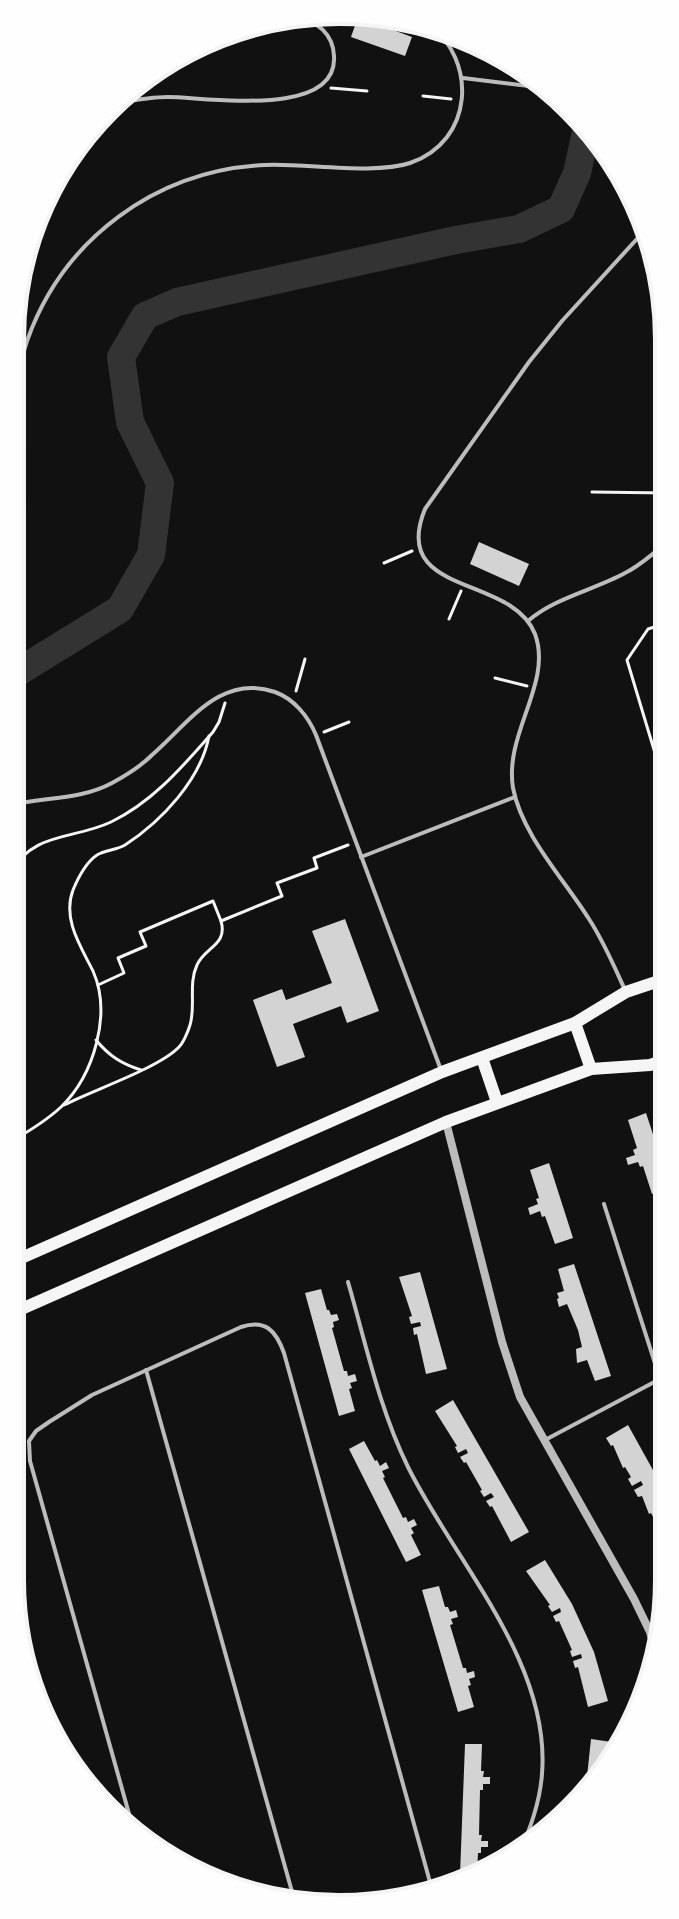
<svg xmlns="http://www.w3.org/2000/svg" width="679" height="1919" font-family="'Source Serif 4',serif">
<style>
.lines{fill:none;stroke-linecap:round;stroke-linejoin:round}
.river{stroke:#333;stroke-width:28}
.building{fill:#d3d3d3}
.path{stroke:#f5f5f5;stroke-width:3}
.service{stroke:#bcbcbc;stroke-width:4}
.minor{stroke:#bcbcbc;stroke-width:8}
.secondary{stroke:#f5f5f5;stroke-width:12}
.rim{fill:none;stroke:#f5f5f5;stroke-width:4}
</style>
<rect width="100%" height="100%" fill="#111"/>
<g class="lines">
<path class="river" d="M10 677 120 609 151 555 160 483 130 422 121 357 145 316 177 302 456 240 519 229 561 209 577 173 588 123"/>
</g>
<g class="building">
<path d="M358 17 412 37 405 56 351 37Z"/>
<path d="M479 542 529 564 519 586 470 564Z"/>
<path d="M345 919 379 1011 347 1023 341 1006 293 1024 305 1057 277 1067 253 1000 282 989 286 1000 332 983 312 931Z"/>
<path d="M646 1113 668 1180V1189L652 1194 643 1166 640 1167 638 1162 628 1165 626 1158 635 1155 633 1150 637 1148 628 1120Z"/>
<path d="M549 1163 573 1238 555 1244 545 1216 542 1217 540 1211 530 1215 528 1208 538 1204 536 1199 539 1198 530 1170Z"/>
<path d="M668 1208V1250L659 1253 657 1246 665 1244 663 1237 666 1236 657 1212Z"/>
<path d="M574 1264 611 1376 595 1381 587 1360 577 1363 576 1349 582 1347 578 1330 567 1304 559 1307 557 1299 559 1298 557 1293 564 1291 558 1269Z"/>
<path d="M420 1272 447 1369 426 1374 417 1334 414 1335 413 1328 421 1326 420 1322 411 1324 409 1317 412 1316 399 1277Z"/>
<path d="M321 1289 327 1310H329L331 1315 337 1314 339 1320 333 1322 334 1327 332 1328 344 1371H347L348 1376 355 1374 357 1381 350 1383 352 1388 349 1389 355 1411 339 1416 305 1293Z"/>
<path d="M453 1400 529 1532 511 1542 492 1506 490 1507 486 1501 494 1497 491 1493 484 1497 480 1491 482 1490 466 1462 464 1463 460 1457 468 1453 466 1449 458 1453 455 1447 457 1446 435 1411Z"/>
<path d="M628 1425 669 1499V1531L660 1536 656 1529 659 1528 651 1513 649 1514 642 1496 638 1497 634 1490 643 1485 641 1481 632 1486 628 1479 631 1477 625 1467 623 1468 613 1445 611 1446 606 1438Z"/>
<path d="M364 1441 375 1461 377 1460 380 1466 386 1462 389 1468 382 1471 385 1477 383 1478 403 1518 406 1517 408 1522 414 1519 417 1525 411 1528 414 1533 411 1535 421 1555 406 1562 349 1449Z"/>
<path d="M545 1560 572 1604 594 1652 608 1701 588 1707 578 1667 575 1668 573 1661 582 1658 581 1654 572 1657 570 1651 572 1650 559 1621 556 1622 553 1616 561 1612 560 1608 552 1612 548 1606 550 1605 526 1571Z"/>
<path d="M439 1586 445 1607H448L450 1612 456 1610 458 1617 451 1619 453 1624 450 1625 463 1668H466L467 1673 474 1671 475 1677 469 1679 471 1685 468 1686 474 1707 458 1712 422 1590Z"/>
<path d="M591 1739 612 1742 608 1768 582 1794 583 1786H586Z"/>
<path d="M465 1744H482L481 1771H484L483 1777H490V1784H483V1790H480L479 1835H482L481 1841H488V1847H481V1853H478L477 1874 474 1875H460Z"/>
</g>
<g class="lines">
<g class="path">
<path d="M331 88 367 91"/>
<path d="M423 96 451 99"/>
<path d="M592 492 667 493"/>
<path d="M384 563 412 551"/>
<path d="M449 619 461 591"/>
<path d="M667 623 648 629 627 660 667 793"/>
<path d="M495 678 527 686"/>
<path d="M296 691 305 659"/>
<path d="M324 732 349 722"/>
<path d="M10 873C34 831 73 840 111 822 153 802 183 766 213 732L219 722 225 703"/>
<path d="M98 985 124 973 118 958 146 946 140 932 213 901 221 921"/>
<path d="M96 1040C109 1056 122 1064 141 1070"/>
<path d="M64 1105C93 1090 159 1068 179 1047 183 1043 188 1032 190 1025 196 1006 188 984 197 965 205 947 228 945 221 921L282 896 277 883 317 868 314 858 348 845"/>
<path d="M10 1142C26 1133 47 1120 61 1107 94 1075 112 1014 93 971 81 947 62 919 73 890 78 878 85 863 97 855 105 850 117 850 125 845 162 821 201 779 209 736"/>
</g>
<g class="service">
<path d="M463 78 545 88"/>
<path d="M119 103C135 100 151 97 168 97 206 97 338 119 334 56 333 31 315 23 296 13"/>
<path d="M10 461C13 421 14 379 27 341 63 239 156 170 265 165 305 163 374 175 410 163 474 141 478 61 428 23"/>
<path d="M528 621C554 598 594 590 625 573 640 566 653 553 667 543"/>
<path d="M10 805C43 797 81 800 112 783 125 776 141 766 152 755 188 724 220 673 275 692 294 699 308 716 316 735L441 1070"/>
<path d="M361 857 515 797"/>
<path d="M625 990C614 966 604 942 589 919 564 879 522 835 513 788 504 733 553 683 535 634 512 574 389 597 425 509L529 362 562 321 646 229"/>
<path d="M604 1204 660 1379 669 1398"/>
<path d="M348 1282C366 1344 379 1408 408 1467 455 1562 551 1662 542 1774 540 1802 530 1829 519 1855"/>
<path d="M146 1370 296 1906"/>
<path d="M545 1440 660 1379"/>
<path d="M133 1828 30 1461 29 1441 36 1431 49 1422 92 1395 241 1327C266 1319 276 1331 284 1353L433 1893"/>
<path d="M351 1903 382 1895 432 1893"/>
</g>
<path class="minor" d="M446 1122 502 1342 520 1397 634 1599 650 1632 658 1661"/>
<g class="secondary">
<path d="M575 1023 591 1069"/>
<path d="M482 1058 497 1102"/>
<path d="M10 1263 442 1072 575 1023 626 992 668 978"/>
<path d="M10 1314 446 1122 591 1069 650 1065 668 1059"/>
</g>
</g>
<path d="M0 0H679V1919H0ZM339 24H340A315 315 0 0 1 655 339V1580A315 315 0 0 1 340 1895H339A315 315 0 0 1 24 1580V339A315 315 0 0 1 339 24Z" fill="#fefefe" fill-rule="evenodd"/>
<path class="rim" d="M339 24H340A315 315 0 0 1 655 339V1580A315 315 0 0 1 340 1895H339A315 315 0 0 1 24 1580V339A315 315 0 0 1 339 24Z"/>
</svg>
